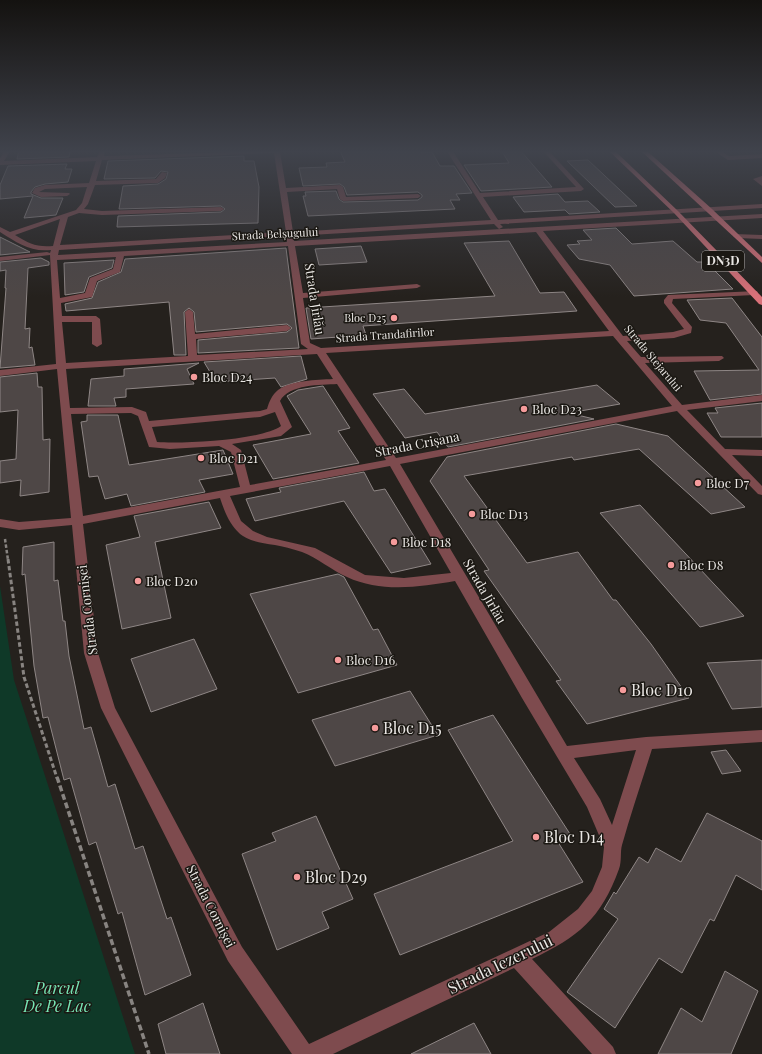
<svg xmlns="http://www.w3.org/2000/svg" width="762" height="1054" font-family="'Playfair Display',serif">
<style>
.green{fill:#0f3928}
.building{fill:#4e4746;stroke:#8e8685}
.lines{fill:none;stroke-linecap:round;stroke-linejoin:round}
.path-far2{stroke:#888481;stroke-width:2.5;stroke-dasharray:3.5 2;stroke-linecap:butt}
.path-far1{stroke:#888481;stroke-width:3;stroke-dasharray:4.5 2.5;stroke-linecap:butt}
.path{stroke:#888481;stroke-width:3.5;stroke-dasharray:6 3;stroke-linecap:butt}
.minor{fill:#7e4b4e;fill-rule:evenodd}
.major{fill:#da7179;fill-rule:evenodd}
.poi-dot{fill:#f59b9b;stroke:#1b1813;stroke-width:1.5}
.labels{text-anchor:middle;stroke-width:3;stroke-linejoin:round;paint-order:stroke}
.far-street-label{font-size:11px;fill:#e9e6e3;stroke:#1b1813}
.far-poi-label{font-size:11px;fill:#e9e6e3;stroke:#1b1813;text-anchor:end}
.shield{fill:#1b1813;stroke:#aba8a5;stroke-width:1}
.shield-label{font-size:12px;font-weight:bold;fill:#e9e6e3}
.street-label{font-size:13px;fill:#e9e6e3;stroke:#1b1813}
.poi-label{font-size:13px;fill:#e9e6e3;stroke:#1b1813;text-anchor:start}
.near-poi-label{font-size:16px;fill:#e9e6e3;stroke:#1b1813;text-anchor:start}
.near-street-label{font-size:16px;fill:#e9e6e3;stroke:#1b1813}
.near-park-label{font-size:16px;font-style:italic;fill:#77e6b5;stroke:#1b1813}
</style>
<rect width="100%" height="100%" fill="#25211d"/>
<path class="green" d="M0 586 14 680 135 1054H0Z"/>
<g class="building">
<path d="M19 150H70L69 157 17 159Z"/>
<path d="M365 150H420L421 153 432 152 440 166H454L472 193 456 194 460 200H450L455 209 308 216 303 196H306L305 192 336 191 339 199 343 202 418 200 422 197V195L418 192 347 195 344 187 340 184 303 186 299 168 327 167 326 163 345 162 340 151Z"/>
<path d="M501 150H520L552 187 481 191 464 165 509 163Z"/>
<path d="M244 156V161H254L259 187 258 223 117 227 118 216 221 212 225 209 221 206 119 209 123 186 158 184 166 179 168 172 161 171 155 178 104 179 108 161Z"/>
<path d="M588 160 637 206 615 207 567 161Z"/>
<path d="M67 164 65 169H72L68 182 45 184 35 187 31 192V194L41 198H63L56 215 24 218 33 196 0 199V185L8 166Z"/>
<path d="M558 194 565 202 588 201 600 212 569 214 565 210 524 212 513 197Z"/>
<path d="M616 228 632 244 673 241 697 262H706L733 289 634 296 610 265 579 259 567 245 580 244 577 241 592 240 583 230Z"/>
<path d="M0 237 30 252 0 255Z"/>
<path d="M509 241 540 293 564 292 577 311 363 326 366 335 311 339 306 308 495 296 464 243Z"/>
<path d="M361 246 367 262 319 265 315 249Z"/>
<path d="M286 248 299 348 198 353V340L287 332 292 328 287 324 196 332 194 312 189 308 184 312 186 355H174L169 302 66 311 65 304 92 298 98 282 121 272 125 259Z"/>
<path d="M41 258 49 262V265L28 268 25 329 30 328 29 348 32 347 35 365 0 368 6 288H5L6 270 0 271V262Z"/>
<path d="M114 260 112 268 89 277 84 292 65 295 64 263Z"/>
<path d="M732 298 762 337V394L710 400 694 371 759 370 726 323 700 320 687 300Z"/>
<path d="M301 356 307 379 281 387 275 378 216 382 204 362Z"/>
<path d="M199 363 187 369 194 384 126 389V397L114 398 116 406H88L91 379 124 376V369Z"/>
<path d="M37 373 38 387H42L43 440 50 439 49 492 20 496 21 480 0 483V461L16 459 18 410 0 412V377Z"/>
<path d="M597 385 620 404 569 413 594 419 448 447 437 432 405 438 373 394 404 389 425 414Z"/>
<path d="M323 386 350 428 338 431 359 463 273 479 253 445 311 434 287 396 298 390Z"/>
<path d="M762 403V437H721L707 413H718L715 408Z"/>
<path d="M87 415H118L129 465 223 450 233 474 199 480 205 492 131 506 127 494 105 499 98 476 89 477 81 422 87 421Z"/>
<path d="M616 424 668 436 745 507 711 514 639 449 574 460 572 457 464 476 527 563 578 552 613 600H616L651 644 689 698 587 724 556 681 561 680 484 571 489 570 430 481 447 457Z"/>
<path d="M364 472 374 491 385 489 431 564 391 573 344 501 255 521 246 499 281 492 279 488Z"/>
<path d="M209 502 221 528 155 542 171 618 122 629 106 545 140 537 134 516Z"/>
<path d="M640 505 744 616 700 627 600 513Z"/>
<path d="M54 542V581L58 580 63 621H65L69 656 84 729 91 727 108 787 115 784 135 849 143 846 167 919 171 917 191 975 145 995 122 912 118 914 96 842 89 845 70 778 64 780 48 717 43 718 34 666 25 574 22 575 23 547Z"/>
<path d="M338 574 344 577 373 630 378 629 397 665 298 693 250 594Z"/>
<path d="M194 639 217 689 151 712 131 659Z"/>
<path d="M762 660V707L732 709 707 663Z"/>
<path d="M410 691 438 735 335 766 312 720Z"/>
<path d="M493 715 570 834 556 839 583 882 400 955 374 894 513 841 448 730Z"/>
<path d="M726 750 741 771 722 774 711 752Z"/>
<path d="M707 813 762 841V890L736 875 714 921 710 919 682 973 659 958 615 1028 567 992 618 919 604 909 614 892 616 894 639 857 648 863 656 848 681 862Z"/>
<path d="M316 816 353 899 322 912 329 928 277 950 242 854 276 841 272 833Z"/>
<path d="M725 971 758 991 731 1054H658L681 1008 702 1022Z"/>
<path d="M203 1003 220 1054H166L158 1024Z"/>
<path d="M474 1023 491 1054H411Z"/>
</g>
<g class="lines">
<path class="path-far2" d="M5 539 8 560"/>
<path class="path-far1" d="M8 559 24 677 57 778"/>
<path class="path" d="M57 777 149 1054"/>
<g class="minor">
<path d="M5 150H11L4 161 97 157 100 151 102 150 105 152 104 156 293 150 290 152H280L286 188 340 185 343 187 346 197 418 194 421 196 418 198 343 201 340 199 337 189 287 192 293 232 491 220 446 150H452L480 193 576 187 542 150H548L584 189 581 191 483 197 498 220 762 204V208L500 224 503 227 499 229 494 224 294 236V241L762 214V218L543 231 623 336 673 332 684 329 664 303V300L668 295 757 291 758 293 754 295 673 299 672 303 692 327 691 333 674 338 627 341 641 357 722 356 724 358 719 361 645 363 682 405 762 395V401L687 410 725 449 762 450V456L732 455 762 486V495L758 494 677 411 400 464 567 746 646 737 762 730V742L652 749C642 781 631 813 622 845 620 852 622 861 619 869 601 919 578 937 532 959L613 1047 616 1054H592L514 968 333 1054H292L228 961 101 708 84 653 72 525 19 530 0 527V519L19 522 71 518 57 369 0 376V370L56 364 50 255 0 261V257L47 252 50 253 51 250C29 252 18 243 0 232V227L10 232 76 210 82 203 87 187 45 189 39 192 69 193 70 194 67 196 41 197 32 193 35 188 45 185 89 183 96 161 0 165V158ZM274 153 286 232 60 245 68 217 79 213 102 215 221 211 224 209 221 207 102 211 84 209 88 204 95 185 158 183 165 178 167 173 162 172 156 179 96 181 102 160ZM60 219 53 246C35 247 30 244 15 235ZM536 232 609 331 321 348 310 343 303 298 417 288 421 286 417 284 303 293 295 246ZM286 236 287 242 58 255 59 250ZM288 246 301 344 308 349 197 355 196 339 287 331 291 328 287 325 195 334 193 312 189 309 185 312 188 356 66 363 62 322H92V344L97 347 102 344 100 319 96 316H62L61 303 92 297 97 281 120 272 124 256ZM116 257 113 269 90 278 85 293 60 298 57 260ZM613 336 672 406 396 458 326 353ZM317 354 333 379C316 380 292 380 278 390 272 395 269 402 267 409L260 411 149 421 146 412 132 407 70 408 66 369ZM337 384 386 460 250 485 241 450 232 444 281 436 292 427 280 401C289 384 321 385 337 384ZM275 412 281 426C262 440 183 444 157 442L152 427 260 417ZM131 413 138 416 149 447 170 449 219 446 231 452 240 487 83 516 71 414ZM390 466 451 573 404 578 365 575 315 548 267 537 253 531 241 521 230 496ZM220 498C238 554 258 536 302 552 318 558 331 570 347 577 381 593 420 587 455 581L522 698 587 807 604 847 602 867 592 891 578 909 549 932 309 1044 242 947 115 708 98 653 83 524ZM636 750 612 825 600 799 574 758Z"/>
<path d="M713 150H720L729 156 762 154V158L728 160Z"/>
<path d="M762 176V186L753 179Z"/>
<path d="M734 234 762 235V239L737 238 733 236Z"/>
</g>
<g class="major">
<path d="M608 150H614L678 211 762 297V305L759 304 674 213Z"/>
<path d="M640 150H646L712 209 762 257V263Z"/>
</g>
</g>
<linearGradient id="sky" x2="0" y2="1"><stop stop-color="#141210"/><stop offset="0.51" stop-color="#40434c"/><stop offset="1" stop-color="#40434c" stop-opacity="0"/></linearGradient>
<rect width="762" height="297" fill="url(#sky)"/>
<g class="poi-dot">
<circle cx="394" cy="318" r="4"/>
<circle cx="194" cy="377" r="4"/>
<circle cx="524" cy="409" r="4"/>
<circle cx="201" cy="458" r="4"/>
<circle cx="698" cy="483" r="4"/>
<circle cx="472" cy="514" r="4"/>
<circle cx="394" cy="542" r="4"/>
<circle cx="671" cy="565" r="4"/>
<circle cx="138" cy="581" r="4"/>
<circle cx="338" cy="660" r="4"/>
<circle cx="623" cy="690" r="4"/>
<circle cx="375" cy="728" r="4"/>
<circle cx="536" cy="837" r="4"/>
<circle cx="297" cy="877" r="4"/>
</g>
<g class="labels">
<g class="far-street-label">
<text transform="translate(275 234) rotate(-3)" y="4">Strada Belșugului</text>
<text transform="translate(385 335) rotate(-4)" y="4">Strada Trandafirilor</text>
<text transform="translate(653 358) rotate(50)" y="4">Strada Stejarului</text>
</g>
<g class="far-poi-label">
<text x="386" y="322">Bloc D25</text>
</g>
<rect class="shield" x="702" y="251" width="42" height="20" rx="3"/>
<g class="shield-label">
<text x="723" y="265">DN3D</text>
</g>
<g class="street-label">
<text transform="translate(315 299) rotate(81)" y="5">Strada Jirlău</text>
<text transform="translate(417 444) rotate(-11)" y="5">Strada Crișana</text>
<text transform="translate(485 591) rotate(60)" y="5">Strada Jirlău</text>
<text transform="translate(87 610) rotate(-97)" y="5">Strada Cornișei</text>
<text transform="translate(211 906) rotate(63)" y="5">Strada Cornișei</text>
</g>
<g class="poi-label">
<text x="202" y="382">Bloc D24</text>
<text x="532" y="414">Bloc D23</text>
<text x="209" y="463">Bloc D21</text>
<text x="706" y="488">Bloc D7</text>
<text x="480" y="519">Bloc D13</text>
<text x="402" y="547">Bloc D18</text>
<text x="679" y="570">Bloc D8</text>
<text x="146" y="586">Bloc D20</text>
<text x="346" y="665">Bloc D16</text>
</g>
<g class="near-poi-label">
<text x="631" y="696">Bloc D10</text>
<text x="383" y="734">Bloc D15</text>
<text x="544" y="843">Bloc D14</text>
<text x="305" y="883">Bloc D29</text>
</g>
<g class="near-street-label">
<text transform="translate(500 964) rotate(-26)" y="6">Strada Iezerului</text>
</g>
<g class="near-park-label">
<text x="57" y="994">Parcul<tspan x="57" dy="18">De Pe Lac</tspan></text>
</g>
</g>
</svg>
